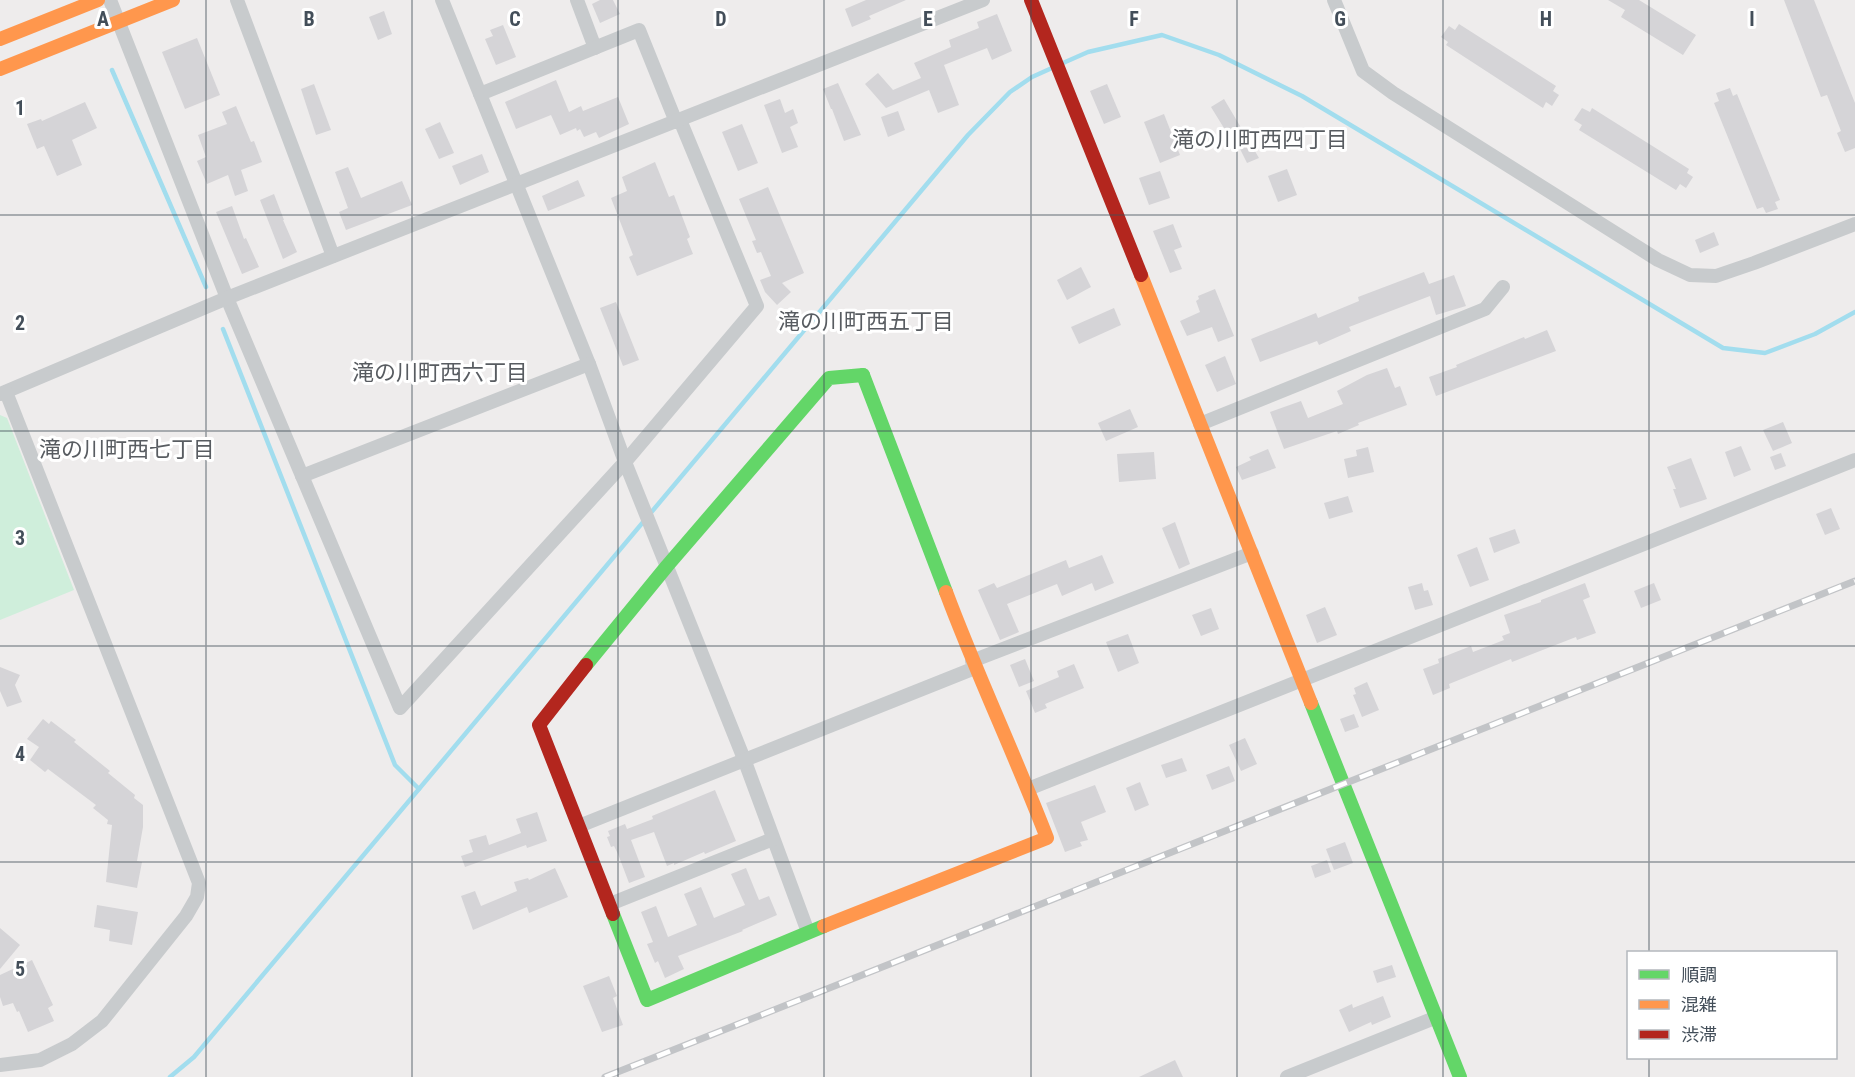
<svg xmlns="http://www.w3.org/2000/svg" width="1855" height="1077" font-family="'Roboto Condensed','Noto Sans JP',sans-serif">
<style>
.green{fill:#cfeedb}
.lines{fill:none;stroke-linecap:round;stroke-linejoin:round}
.stream{stroke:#a2ddee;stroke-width:4.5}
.building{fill:#d5d4d7}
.street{stroke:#c8cbcd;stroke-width:14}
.fast{stroke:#63d668;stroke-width:14}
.slow{stroke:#ff974d;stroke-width:14}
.jam{stroke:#b3261e;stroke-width:14}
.rail-casing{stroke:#c2c4c7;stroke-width:7}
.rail{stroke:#fff;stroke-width:4.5;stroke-dasharray:14;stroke-linecap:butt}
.grid{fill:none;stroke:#434e59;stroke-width:1.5;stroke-opacity:0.55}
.labels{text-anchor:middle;stroke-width:6;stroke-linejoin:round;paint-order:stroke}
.neighbourhood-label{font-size:22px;fill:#585c61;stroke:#fff}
.grid-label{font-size:20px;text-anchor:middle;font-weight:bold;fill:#434e59;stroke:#fff;stroke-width:6;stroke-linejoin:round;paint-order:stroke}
</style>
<rect width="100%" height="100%" fill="#eeecec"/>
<path class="green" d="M0 415 7 418 74 590 0 620Z"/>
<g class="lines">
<g class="stream">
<path d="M1063 63 1088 52 1162 35 1219 55 1302 96 1723 348 1765 353 1815 334 1855 312"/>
<path d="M112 70 206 287"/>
<path d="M223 329 395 765 419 789"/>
<path d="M170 1077 194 1057 968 135 1010 92 1032 77 1052 68"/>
</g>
</g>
<g class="building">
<path d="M600 0H613L620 14 600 23 592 4Z"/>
<path d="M866 0H906L869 16 871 19 852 27 845 9Z"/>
<path d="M1608 0H1639L1696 35 1683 55 1621 17 1625 10Z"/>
<path d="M1784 0H1814L1855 103V148L1845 152 1837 133 1841 131 1827 95 1821 97Z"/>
<path d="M384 11 392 34 378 40 369 17Z"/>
<path d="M997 14 1012 51 992 60 987 48 944 65 959 105 938 113 929 90 886 108 865 84 878 73 893 90 921 78 914 63 951 47 949 40 979 28 977 22Z"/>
<path d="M1459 24 1556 86 1553 91 1559 95 1552 106 1546 102 1543 108 1446 45 1448 42 1441 37 1449 26 1455 30Z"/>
<path d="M503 25 516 57 496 65 485 39 493 36 490 30Z"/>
<path d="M197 38 220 95 185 109 162 52Z"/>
<path d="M556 80 569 112 581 106 583 111 618 97 629 124 599 138 596 132 584 137 580 129 577 131 576 128 560 135 551 115 516 129 505 102Z"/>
<path d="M838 83 861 135 844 141 832 109H831L823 89Z"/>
<path d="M314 84 331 130 316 135 301 89Z"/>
<path d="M1107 84 1121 117 1104 124 1090 91Z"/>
<path d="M1730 88 1733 96 1737 94 1780 200 1775 202 1778 209 1766 213 1763 207 1757 209 1714 103 1719 101 1716 93Z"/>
<path d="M780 99 785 113 793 109 798 123 790 127 798 147 782 153 764 105Z"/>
<path d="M1224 99 1259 158 1247 163 1231 131 1227 133 1211 107Z"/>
<path d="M85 102 97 128 72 140 82 165 57 176 44 146 37 149 27 124 41 119 42 121Z"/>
<path d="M236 106 251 142 254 141 262 162 241 170 248 191 235 196 228 175 207 184 197 161 206 157 198 135 227 124 222 112Z"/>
<path d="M1582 108 1590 112 1592 108 1689 169 1687 173 1693 177 1686 188 1680 184 1676 190 1579 130 1582 125 1574 120Z"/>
<path d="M898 111 905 130 888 137 881 117Z"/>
<path d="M1164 114 1180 155 1160 163 1144 122Z"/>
<path d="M440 122 454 153 439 159 425 129Z"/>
<path d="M742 124 758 163 738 171 722 132Z"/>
<path d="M482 154 489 172 460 185 452 166Z"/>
<path d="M655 162 669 197 674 195 690 237 687 239 693 254 637 276 629 257 633 255 611 198 627 191 622 177Z"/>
<path d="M348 167 361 198 402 181 412 205 346 230 339 212 348 208 335 172Z"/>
<path d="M1287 169 1297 195 1278 202 1268 176Z"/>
<path d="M1160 171 1170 198 1149 205 1139 178Z"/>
<path d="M578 180 585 196 548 211 542 196Z"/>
<path d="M768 187 804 273 782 283 791 292 777 305 765 292 760 280 771 276 761 252 757 253 752 241 756 240 739 199Z"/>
<path d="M274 194 284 220H283L297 252 283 259 260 200Z"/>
<path d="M232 206 244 239 246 238 259 267 242 274 216 212Z"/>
<path d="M1173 224 1182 247 1174 250 1182 269 1170 273 1153 231Z"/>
<path d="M1714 232 1719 245 1700 253 1695 240Z"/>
<path d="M1081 267 1091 287 1067 300 1057 280Z"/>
<path d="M1424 272 1429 284 1454 275 1466 306 1436 315 1430 296 1349 327 1351 331 1319 345 1317 341 1260 362 1251 339 1316 313 1318 318 1359 301 1358 297Z"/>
<path d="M1215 289 1234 336 1218 342 1212 327 1187 336 1180 321 1200 312 1196 301 1199 299 1198 296Z"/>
<path d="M616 302 639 360 623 366 600 308Z"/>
<path d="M1114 308 1121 325 1079 344 1071 327Z"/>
<path d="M1547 330 1556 351 1436 396 1429 377 1457 367 1456 365 1524 337 1525 339Z"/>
<path d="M1225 356 1236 384 1217 392 1205 365Z"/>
<path d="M1387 368 1395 388 1400 386 1407 405 1358 423 1359 425 1338 434 1337 431 1284 449 1270 412 1301 401 1308 418 1343 404 1337 391 1367 375Z"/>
<path d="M1130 409 1138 427 1106 441 1098 423Z"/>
<path d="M1783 422 1792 443 1773 451 1763 430Z"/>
<path d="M1741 446 1751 470 1734 477 1725 452Z"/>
<path d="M1368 447 1374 472 1348 478 1344 459 1357 456 1356 450Z"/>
<path d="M1268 449 1276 468 1242 480 1236 467 1251 460 1249 457Z"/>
<path d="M1154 452 1156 479 1119 482 1117 454Z"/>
<path d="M1781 453 1786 466 1775 470 1770 457Z"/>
<path d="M1691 458 1707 499 1680 508 1673 489H1676L1667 467Z"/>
<path d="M1348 496 1353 512 1329 519 1324 503Z"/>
<path d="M1831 508 1840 529 1825 535 1816 514Z"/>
<path d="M1175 522 1190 564 1179 569 1162 528Z"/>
<path d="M1515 529 1520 543 1494 553 1489 538Z"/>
<path d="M1477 547 1489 580 1470 587 1457 555Z"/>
<path d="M1102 555 1114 583 1095 591 1092 583 1062 596 1057 584 1007 604 1019 632 1000 640 978 590 994 583 997 588 1066 560 1069 568Z"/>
<path d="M1422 583 1424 591 1428 590 1433 605 1415 610 1408 587Z"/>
<path d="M1585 583 1590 597 1583 600 1596 633 1577 640 1576 637 1512 662 1511 659 1449 684 1450 688 1433 695 1423 669 1439 663 1438 659 1471 646 1473 652 1504 640 1502 636 1510 633 1504 615 1541 602V600Z"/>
<path d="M1654 583 1661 600 1641 608 1634 591Z"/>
<path d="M1325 607 1337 635 1317 643 1306 615Z"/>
<path d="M1211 608 1219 629 1201 636 1192 615Z"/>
<path d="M1128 634 1139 663 1118 672 1106 642Z"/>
<path d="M1025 659 1034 681 1019 687 1010 665Z"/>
<path d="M1074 664 1084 688 1045 704 1047 708 1035 713 1026 691 1059 677 1057 671Z"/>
<path d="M0 667 20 675 15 685 22 702 7 707 0 691Z"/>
<path d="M1367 682 1379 710 1362 717 1353 695 1356 694 1354 688Z"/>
<path d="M1354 714 1359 727 1345 732 1340 719Z"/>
<path d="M43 719 49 724 51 721 76 740 74 742 110 771 108 773 135 795 134 798 143 805V827L137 861 142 862 137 888 106 882 112 825 107 824 108 820 93 808 96 805 48 769 45 772 30 760 39 747 27 739Z"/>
<path d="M1245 738 1257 764 1241 771 1229 745Z"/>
<path d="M1182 758 1187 771 1166 778 1161 765Z"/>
<path d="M1229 766 1235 781 1212 790 1206 775Z"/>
<path d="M1140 782 1149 805 1135 811 1126 788Z"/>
<path d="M1095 785 1106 812 1081 822 1088 840 1080 842 1082 846 1065 852 1046 803Z"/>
<path d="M715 790 736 841 705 854 704 852 674 865V863L667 866 654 832 631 840 645 877 629 883 618 854 614 846 611 847 607 837 610 836 608 831 625 824 627 829 653 819 652 816Z"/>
<path d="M537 812 547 841 527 848 526 845 465 867 461 856 473 852 469 840 486 835 489 845 521 833 516 819Z"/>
<path d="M1345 842 1353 863 1334 870 1326 849Z"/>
<path d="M1327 860 1331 872 1315 878 1311 866Z"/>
<path d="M555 868 568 897 529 913 527 907 473 930 461 896 475 891 481 906 517 891 514 882 528 878 529 880Z"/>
<path d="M746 868 759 900 769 896 777 915 742 930 743 931 678 956 684 969 665 978 658 961 655 963 647 944 653 942 641 912 656 906 668 937 697 925 684 894 701 887 714 918 745 905 731 874Z"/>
<path d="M97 905 138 912 132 945 109 941 110 930 94 927Z"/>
<path d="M0 928 20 945 0 969Z"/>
<path d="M32 960 53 1005 48 1008 54 1021 28 1032 19 1011 17 1012 13 1003 3 1006 0 997V975Z"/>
<path d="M1392 965 1396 977 1377 983 1373 971Z"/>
<path d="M609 976 617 996 613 998 623 1025 602 1032 583 986Z"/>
<path d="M1383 996 1391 1017 1372 1025 1371 1022 1349 1032 1339 1010 1352 1004 1353 1008Z"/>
<path d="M1175 1060 1183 1077H1139Z"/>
</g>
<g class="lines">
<g class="street">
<path d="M110 0 227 298 400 708 625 462 757 306 680 120"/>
<path d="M237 0 333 256"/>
<path d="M442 0 589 364 625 462 744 759 808 932"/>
<path d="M577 0 595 48"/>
<path d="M1334 0 1363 71 1393 93 1658 260 1690 275 1716 276 1754 263 1855 224"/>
<path d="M480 94 639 30 676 122"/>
<path d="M0 394 227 298 983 0"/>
<path d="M1200 424 1485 309 1503 287"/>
<path d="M302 476 589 364"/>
<path d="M972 661 1252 553"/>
<path d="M1028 789 1855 460"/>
<path d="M579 826 975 668"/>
<path d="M610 904 773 839"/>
<path d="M0 1065 40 1060 72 1044 102 1021 186 916 197 897 199 883 6 392"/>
<path d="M1287 1077 1437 1017"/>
</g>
<g class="fast">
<path d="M863 375 946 592"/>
<path d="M586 665 667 566 829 378 863 375"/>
<path d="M1311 703 1460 1077"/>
<path d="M613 914 647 1000 824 926"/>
</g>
<g class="slow">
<path d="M0 39 98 0"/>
<path d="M0 69 173 0"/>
<path d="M1141 275 1311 703"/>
<path d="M824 926 1047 838C1015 755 977 675 946 592"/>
</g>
<g class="jam">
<path d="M1031 0 1141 275"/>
<path d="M586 665 539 725 613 914"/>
</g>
<g class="rail-casing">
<path id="rail" d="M605 1077 1855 581"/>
</g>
<use href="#rail" class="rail"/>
</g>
<path class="grid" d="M206 0V1077M412 0V1077M618 0V1077M824 0V1077M1031 0V1077M1237 0V1077M1443 0V1077M1649 0V952M0 215H1855M0 431H1855M0 646H1855M0 862H1855M1649 1058V1077"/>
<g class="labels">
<g class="neighbourhood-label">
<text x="1260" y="147">滝の川町西四丁目</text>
<text x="866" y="329">滝の川町西五丁目</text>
<text x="440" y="380">滝の川町西六丁目</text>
<text x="127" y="457">滝の川町西七丁目</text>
</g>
</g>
<g class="grid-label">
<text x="103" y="26">A</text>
<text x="309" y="26">B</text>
<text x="515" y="26">C</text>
<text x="721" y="26">D</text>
<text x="928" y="26">E</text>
<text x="1134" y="26">F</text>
<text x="1340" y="26">G</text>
<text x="1546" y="26">H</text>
<text x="1752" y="26">I</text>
<text x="20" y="115">1</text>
<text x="20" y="330">2</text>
<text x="20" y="545">3</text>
<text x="20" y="761">4</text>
<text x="20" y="976">5</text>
</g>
<rect x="1627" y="951" width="210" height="108" fill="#ffffff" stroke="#b4b8bd" stroke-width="1.5"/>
<rect x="1639" y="970" width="30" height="9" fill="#63d668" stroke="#b4b8bd" stroke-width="1.5"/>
<text x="1681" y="981" font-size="18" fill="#434e59">順調</text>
<rect x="1639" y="1000" width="30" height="9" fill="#ff974d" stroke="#b4b8bd" stroke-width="1.5"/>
<text x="1681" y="1011" font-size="18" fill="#434e59">混雑</text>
<rect x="1639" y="1030" width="30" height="9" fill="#b3261e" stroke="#b4b8bd" stroke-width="1.5"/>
<text x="1681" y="1041" font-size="18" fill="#434e59">渋滞</text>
</svg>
